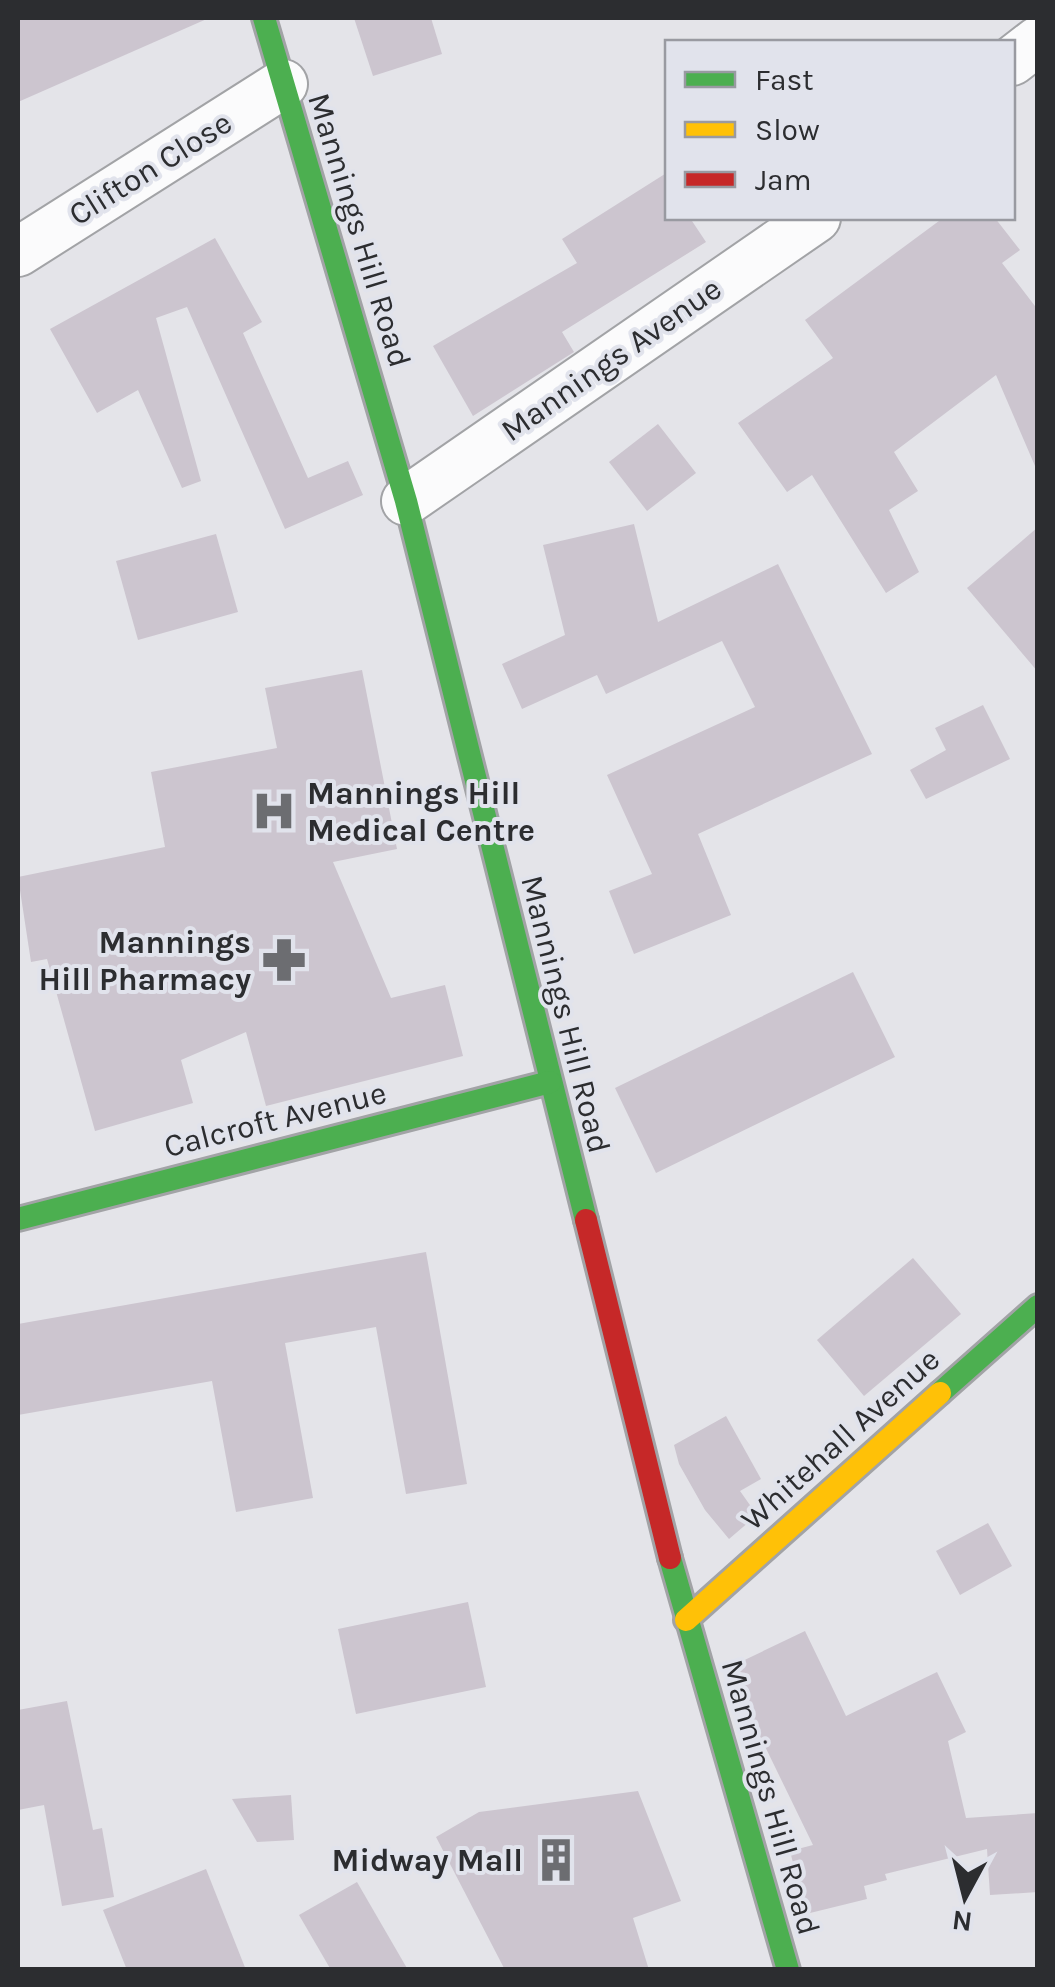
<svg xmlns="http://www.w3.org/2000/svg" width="1055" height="1987" font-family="Karla,sans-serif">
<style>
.building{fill:#ccc5cf}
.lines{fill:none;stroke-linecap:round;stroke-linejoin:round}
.street-casing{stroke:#a2a3a6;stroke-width:52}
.fast-casing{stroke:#a2a3a6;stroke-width:28}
.slow-casing{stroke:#a2a3a6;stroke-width:28}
.jam-casing{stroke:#a2a3a6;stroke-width:28}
.street{stroke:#fbfbfc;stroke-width:48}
.fast{stroke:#4caf50;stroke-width:22}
.slow{stroke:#ffc107;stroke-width:22}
.jam{stroke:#c62828;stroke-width:22}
.labels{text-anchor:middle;stroke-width:8;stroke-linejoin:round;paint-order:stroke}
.street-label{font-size:32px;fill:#2c2d30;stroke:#e1e3ec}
.poi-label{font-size:32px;font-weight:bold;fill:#2c2d30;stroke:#e1e3ec;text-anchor:end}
</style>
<rect width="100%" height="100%" fill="#e4e4e9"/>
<g class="building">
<path d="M18 18H209L18 102Z"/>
<path d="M354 18H431L442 54 373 76Z"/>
<path d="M668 172V218H690L706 242 562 332 574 352 473 416 433 346 577 263 562 239Z"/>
<path d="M943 218H995L1020 250 1002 263 1038 310V473L996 375 894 452 918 491 889 510 919 572 886 593 812 475 787 492 738 423 833 358 805 320Z"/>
<path d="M215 238 262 322 243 333 308 478 348 461 363 495 285 529 187 307 156 318 201 481 182 488 138 390 97 413 50 329Z"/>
<path d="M658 424 696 473 647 511 609 462Z"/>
<path d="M634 524 658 622 778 564 872 754 698 834 731 915 634 954 609 891 652 874 607 775 755 707 722 641 606 694 597 675 522 709 502 664 565 635 543 545Z"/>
<path d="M1038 527V672L967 588Z"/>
<path d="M216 534 238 612 138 640 116 561Z"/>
<path d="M362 670 397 849 333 862 391 998 445 985 463 1056 266 1106 246 1032 181 1060 193 1103 95 1131 47 959 31 962 18 877 165 847 151 772 277 748 265 688Z"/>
<path d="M983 705 1010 759 926 799 910 770 946 750 935 728Z"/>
<path d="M853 972 895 1057 656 1173 615 1088Z"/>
<path d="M426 1252 467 1484 406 1494 376 1327 285 1343 313 1498 236 1512 212 1381 18 1415V1324Z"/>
<path d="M913 1258 961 1314 864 1396 817 1340Z"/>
<path d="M726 1416 761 1479 740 1491 757 1515 729 1539 705 1510 679 1464 674 1445Z"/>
<path d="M988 1523 1012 1566 960 1595 936 1551Z"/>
<path d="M468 1602 486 1687 356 1714 338 1629Z"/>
<path d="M805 1631 846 1716 937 1672 966 1732 948 1741 966 1818 1038 1813V1892L990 1895 987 1849 885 1874 887 1880 864 1886 867 1899 806 1914 790 1851 813 1845 740 1695 732 1666Z"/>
<path d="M67 1701 93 1830 102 1828 114 1897 62 1906 44 1805 18 1810V1710Z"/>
<path d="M638 1791 681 1901 633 1918 649 1970H505L436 1837 479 1812Z"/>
<path d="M291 1795 294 1840 257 1842 232 1799Z"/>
<path d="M206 1869 246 1970H127L103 1910Z"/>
<path d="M357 1882 408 1970H331L299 1915Z"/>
</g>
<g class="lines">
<g class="street-casing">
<g id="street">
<path d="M1012 61 1038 41"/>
<path d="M18 252 283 84"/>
<path d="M406 501 816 218"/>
</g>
</g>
<g class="fast-casing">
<g id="fast">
<path d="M264 18 406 501 586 1220"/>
<path d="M18 1219 550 1082"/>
<path d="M940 1393 1038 1306"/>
<path d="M670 1558 788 1970"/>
</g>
</g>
<g class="slow-casing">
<path id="slow" d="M686 1620 940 1393"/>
</g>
<g class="jam-casing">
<path id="jam" d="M586 1220 670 1558"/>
</g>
<use href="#street" class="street"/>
<use href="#fast" class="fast"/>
<use href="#slow" class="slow"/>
<use href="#jam" class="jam"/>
</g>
<defs>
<g id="hospital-bare" transform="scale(3.45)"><path d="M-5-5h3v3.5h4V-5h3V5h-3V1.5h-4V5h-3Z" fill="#6c6d71" stroke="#e1e3ec" stroke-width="2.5" paint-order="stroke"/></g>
<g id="pharmacy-bare" transform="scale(3.45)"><path d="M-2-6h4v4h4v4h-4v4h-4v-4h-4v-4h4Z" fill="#6c6d71" stroke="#e1e3ec" stroke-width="2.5" paint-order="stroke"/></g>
<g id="building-bare" transform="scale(3.45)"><path d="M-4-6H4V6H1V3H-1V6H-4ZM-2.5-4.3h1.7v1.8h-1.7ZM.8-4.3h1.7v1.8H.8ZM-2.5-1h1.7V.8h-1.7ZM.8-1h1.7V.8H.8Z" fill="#6c6d71" stroke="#e1e3ec" stroke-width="2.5" paint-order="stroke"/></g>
</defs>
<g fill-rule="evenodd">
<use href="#hospital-bare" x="274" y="811"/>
<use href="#pharmacy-bare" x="284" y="960"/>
<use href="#building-bare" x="556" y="1860"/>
</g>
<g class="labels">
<g class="street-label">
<text transform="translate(150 168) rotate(-32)" y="11">Clifton Close</text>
<text transform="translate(360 230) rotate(73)" y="11">Mannings Hill Road</text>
<text transform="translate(611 359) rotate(-35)" y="11">Mannings Avenue</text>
<text transform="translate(566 1014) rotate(76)" y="11">Mannings Hill Road</text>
<text transform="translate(275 1119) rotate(-14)" y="11">Calcroft Avenue</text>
<text transform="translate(840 1439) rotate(-42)" y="11">Whitehall Avenue</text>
<text transform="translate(771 1797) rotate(74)" y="11">Mannings Hill Road</text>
</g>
<g class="poi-label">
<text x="307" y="804" text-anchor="start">Mannings Hill<tspan x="307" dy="37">Medical Centre</tspan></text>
<text x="251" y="953">Mannings<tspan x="251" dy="37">Hill Pharmacy</tspan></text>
<text x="523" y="1871">Midway Mall</text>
</g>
</g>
<rect width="1055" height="1987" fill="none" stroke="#2c2d30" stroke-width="40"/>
<rect x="665" y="40" width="350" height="180" fill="#e1e3ec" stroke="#999aa1" stroke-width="2.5"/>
<rect x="685" y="72" width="50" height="15" fill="#4caf50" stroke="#999aa1" stroke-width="2.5"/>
<text x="755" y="90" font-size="30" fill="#2c2d30">Fast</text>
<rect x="685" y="122" width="50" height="15" fill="#ffc107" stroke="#999aa1" stroke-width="2.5"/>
<text x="755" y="140" font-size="30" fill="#2c2d30">Slow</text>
<rect x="685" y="172" width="50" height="15" fill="#c62828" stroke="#999aa1" stroke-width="2.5"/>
<text x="755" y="190" font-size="30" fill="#2c2d30">Jam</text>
<g transform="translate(965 1897) rotate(187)" stroke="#e1e3ec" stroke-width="8" paint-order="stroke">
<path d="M0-8L18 38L0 25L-18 38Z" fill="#2c2d30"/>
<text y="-15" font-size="28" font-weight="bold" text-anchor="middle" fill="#2c2d30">N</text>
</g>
</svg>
